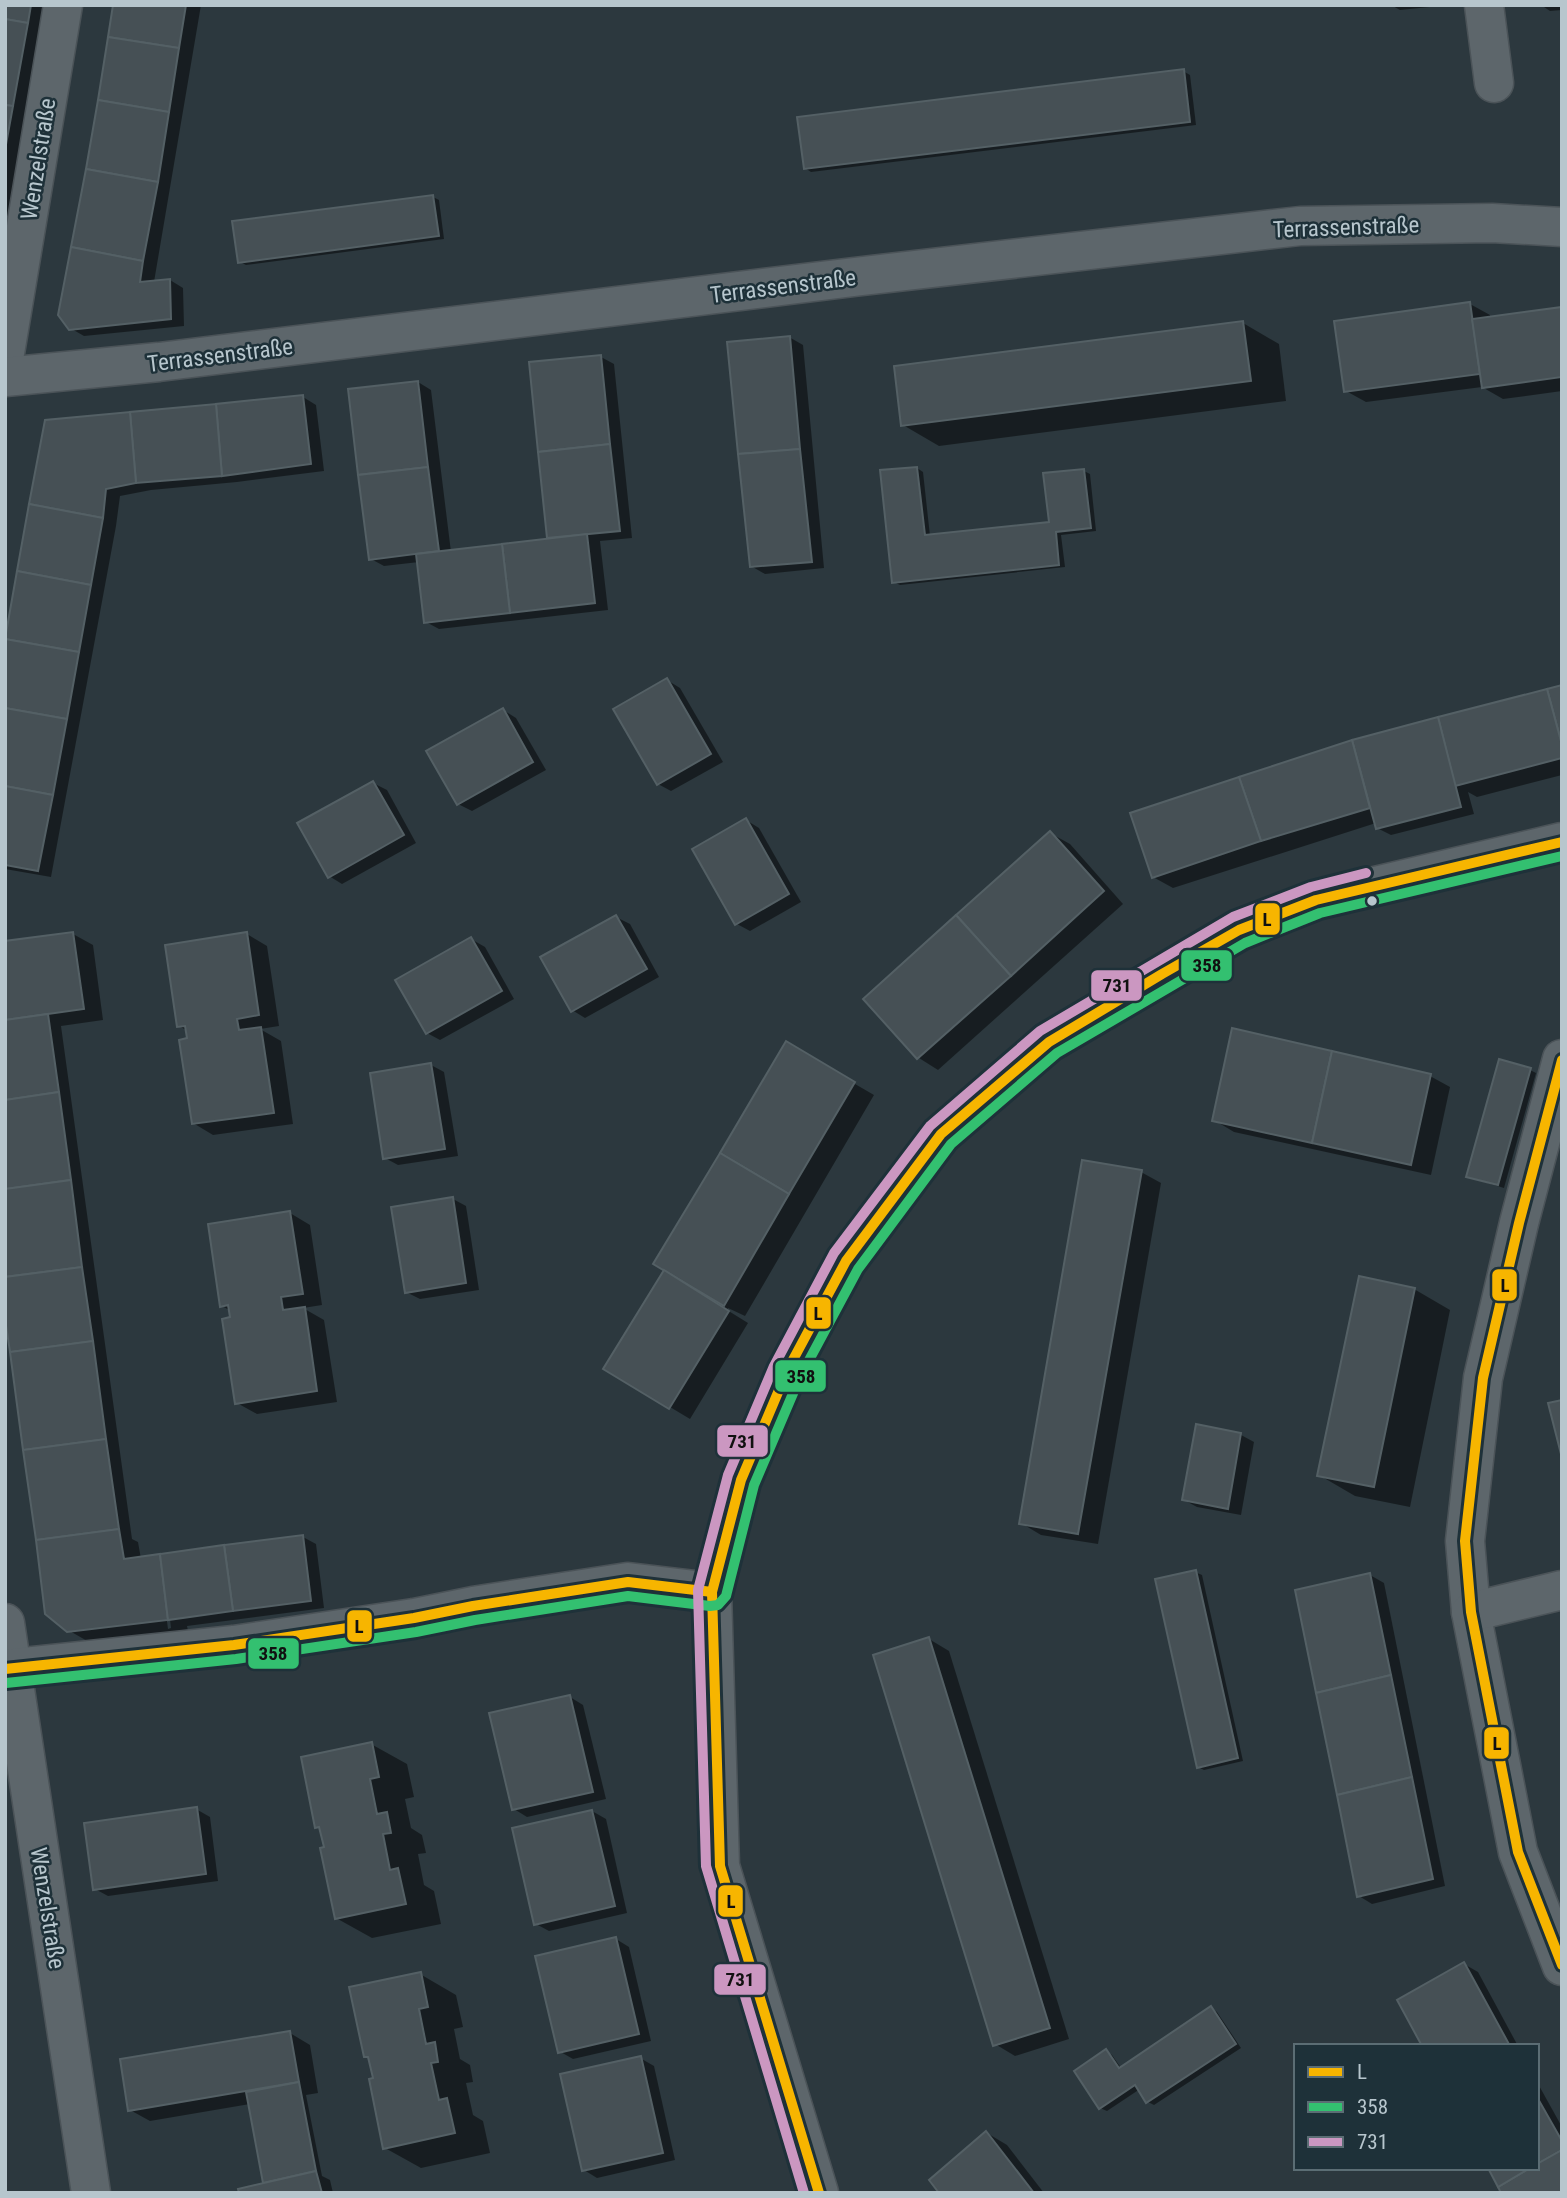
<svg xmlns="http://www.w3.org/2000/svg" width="1567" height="2198" font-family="'Roboto Condensed',sans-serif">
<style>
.shadow{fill:#0007;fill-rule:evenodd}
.building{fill:#465055;stroke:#546065;stroke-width:2}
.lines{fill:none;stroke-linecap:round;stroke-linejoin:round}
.minor-casing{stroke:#4b5358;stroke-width:41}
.minor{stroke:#5d666b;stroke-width:38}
.bus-1-casing{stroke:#1e3139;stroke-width:16}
.bus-2-casing{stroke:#1e3139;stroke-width:16}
.bus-3-casing{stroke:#1e3139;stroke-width:16}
.bus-1{stroke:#f7b500;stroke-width:10}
.bus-2{stroke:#33c070;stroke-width:10}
.bus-3{stroke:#cb97c1;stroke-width:10}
.bus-dot{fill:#b7c6cd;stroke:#1e3139;stroke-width:2.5}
.labels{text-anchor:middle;stroke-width:5;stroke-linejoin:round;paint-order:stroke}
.street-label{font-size:23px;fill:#b7c6cd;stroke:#1e3139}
.line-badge{stroke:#1e3139;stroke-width:2.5}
.pale-badge-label{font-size:19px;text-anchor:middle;font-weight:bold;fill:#111}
</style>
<rect width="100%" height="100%" fill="#2c383e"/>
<g class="shadow">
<path d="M5 5H53L41 32 5 234Z"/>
<path d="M115 5H201L154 282 170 280 183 288 184 326 84 336 70 328 88 169Z"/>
<path d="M1391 5H1449L1400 10Z"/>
<path d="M1541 5H1562V10L1550 11Z"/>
<path d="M1183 71 1190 75 1196 125 811 172 805 168Z"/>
<path d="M433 197 439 200 444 239 246 265 240 262Z"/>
<path d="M1470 304 1490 315V318L1562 309V391L1503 399 1482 387 1366 402 1346 391Z"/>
<path d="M1243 323 1279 344 1286 401 939 446 903 425Z"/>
<path d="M789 337 803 345 824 568 765 574 751 566Z"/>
<path d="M601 357 614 364 632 538 600 541 608 610 439 629 426 622 419 562 384 566 371 559 418 382 431 390 451 552 549 540 531 364Z"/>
<path d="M303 397 316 405 324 471 237 482 151 490 120 496 116 526 51 877 5 869V645L46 421Z"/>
<path d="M917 468 923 472 930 536 1051 523 1084 471 1090 474 1096 531 1061 535 1065 567 900 585 894 582Z"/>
<path d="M667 680 680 688 723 762 671 791 658 784Z"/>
<path d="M1562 687V775L1477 797 1468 792 1474 814 1391 835 1377 828 1376 823 1173 888 1153 877 1132 814 1353 741Z"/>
<path d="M503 710 516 718 546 770 472 811 458 804Z"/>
<path d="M373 783 387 790 416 843 342 884 329 876Z"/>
<path d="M746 820 759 828 801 902 750 931 737 924Z"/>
<path d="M1050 833 1070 844 1123 904 938 1070 919 1058 865 999Z"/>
<path d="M616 917 630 924 659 977 585 1018 572 1010Z"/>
<path d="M73 934 93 945 103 1020 61 1026 132 1539 138 1542 141 1559 303 1537 316 1544 324 1608 187 1626 188 1631 89 1642 68 1630 5 943ZM160 1567H164L171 1628 168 1629Z"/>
<path d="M247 934 267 946 279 1026 260 1029 281 1041 293 1124 213 1135 193 1123 189 1040 188 1031 179 1026Z"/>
<path d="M471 939 485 947 514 999 440 1040 427 1033Z"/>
<path d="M786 1044 874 1095 745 1316 728 1308 727 1310 748 1323 690 1419 605 1368 666 1270Z"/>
<path d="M431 1065 444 1072 458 1156 398 1165 385 1158Z"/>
<path d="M1530 1070 1536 1073 1504 1188 1474 1179 1468 1176Z"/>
<path d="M1430 1076 1450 1087 1431 1175 1234 1132 1214 1120Z"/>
<path d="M1141 1172 1161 1183 1098 1544 1041 1535 1021 1523Z"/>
<path d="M453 1199 466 1206 479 1290 420 1299 406 1292Z"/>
<path d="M290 1213 310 1225 322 1305 303 1308 324 1320 337 1402 257 1414 237 1403 232 1319 231 1311 222 1306Z"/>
<path d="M1414 1289 1450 1310 1410 1507 1355 1496 1319 1475Z"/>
<path d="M1197 1426 1241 1435 1254 1442 1241 1515 1197 1507 1184 1500Z"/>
<path d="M1195 1572 1202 1575 1243 1761 1204 1770 1198 1767Z"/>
<path d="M1370 1575 1384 1583 1445 1886 1372 1904 1359 1896Z"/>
<path d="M929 1639 949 1651 1069 2039 1015 2056 995 2044Z"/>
<path d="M570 1697 583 1705 606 1799 527 1817 514 1809Z"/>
<path d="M371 1744 407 1764 414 1797 405 1799 411 1828 422 1835 426 1853 418 1854 424 1885 434 1891 441 1924 372 1938 336 1918 326 1849 322 1830 317 1827Z"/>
<path d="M196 1809 210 1817 218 1881 108 1896 95 1889Z"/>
<path d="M592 1811 606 1819 627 1913 549 1931 536 1924Z"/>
<path d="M616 1939 629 1947 651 2041 573 2059 559 2051Z"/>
<path d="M1464 1964 1478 1972 1518 2046H1424Z"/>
<path d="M420 1974 456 1995 463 2027 454 2029 460 2059 470 2065 473 2082 466 2083 473 2115 483 2121 490 2153 421 2168 385 2148 375 2079 370 2059 366 2056Z"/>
<path d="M1211 2008 1217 2012 1241 2048 1154 2105 1148 2102 1140 2089 1107 2111 1100 2108 1106 2051 1112 2055 1121 2068Z"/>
<path d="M290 2033 310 2045 318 2093 306 2095 322 2176 330 2180 333 2193H241L265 2185 250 2104 150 2121 130 2110Z"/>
<path d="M640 2058 654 2066 675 2160 597 2178 584 2170Z"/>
<path d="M1537 2082 1562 2127V2193L1537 2168Z"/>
<path d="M987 2133 1007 2145 1044 2193H941Z"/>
</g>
<g class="building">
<path d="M5 5H31L28 23 5 19Z"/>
<path d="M113 5H186L179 48 108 37Z"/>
<path d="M5 19 28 23 13 106 5 105Z"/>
<path d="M108 37 179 48 169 112 98 100Z"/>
<path d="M1184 69 1190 122 804 169 797 117Z"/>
<path d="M98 100 169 112 158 182 86 169Z"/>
<path d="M5 105 13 106 5 150Z"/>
<path d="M86 169 158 182 143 261 71 247Z"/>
<path d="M433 195 439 236 238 263 232 221Z"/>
<path d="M71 247 143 261 140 282 170 279 171 319 69 330 58 315Z"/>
<path d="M1470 302 1480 374 1344 392 1334 321Z"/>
<path d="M1562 307V377L1482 388 1472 319Z"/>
<path d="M1243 321 1251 381 901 426 894 366Z"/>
<path d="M790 336 800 449 738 454 727 342Z"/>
<path d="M601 355 610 444 538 452 529 362Z"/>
<path d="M418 381 428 467 358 475 348 389Z"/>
<path d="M303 395 311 464 222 476 216 404Z"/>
<path d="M216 404 222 476 136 483 130 412Z"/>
<path d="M130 412 136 483 106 489 103 518 29 504 45 420Z"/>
<path d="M610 444 620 531 547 538 538 452Z"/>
<path d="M800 449 812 562 750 567 738 454Z"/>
<path d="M428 467 439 551 369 560 358 475Z"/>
<path d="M917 467 925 535 1049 522 1043 473 1084 469 1091 528 1056 532 1059 565 892 583 880 470Z"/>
<path d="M29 504 103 518 91 585 17 571Z"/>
<path d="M587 534 595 603 510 613 502 544Z"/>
<path d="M502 544 510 613 424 623 416 554Z"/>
<path d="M17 571 91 585 79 652 5 639Z"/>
<path d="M5 639 79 652 67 719 5 708Z"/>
<path d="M667 678 711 754 657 785 613 709Z"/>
<path d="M1562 685V745L1547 689Z"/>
<path d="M1547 689 1562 745V758L1455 786 1438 717Z"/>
<path d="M5 708 67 719 53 795 5 786Z"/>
<path d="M503 708 533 762 457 805 426 751Z"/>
<path d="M1438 717 1461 807 1376 829 1352 740Z"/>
<path d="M1352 740 1370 808 1261 841 1239 777Z"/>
<path d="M1239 777 1261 841 1152 878 1130 813Z"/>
<path d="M373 781 404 835 328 878 297 823Z"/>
<path d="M5 786 53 795 38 871 5 865Z"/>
<path d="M746 818 789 894 735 925 692 849Z"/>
<path d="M1050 831 1104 891 1011 976 956 915Z"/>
<path d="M616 915 647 969 571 1012 540 957Z"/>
<path d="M956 915 1011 976 917 1059 863 999Z"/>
<path d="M73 932 84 1009 5 1020V941Z"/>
<path d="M247 932 259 1015 237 1019 239 1030 261 1027 274 1113 192 1124 179 1040 187 1038 185 1026 177 1027 165 945Z"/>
<path d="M471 937 502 991 426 1034 395 980Z"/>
<path d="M48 1014 59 1092 5 1100V1020Z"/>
<path d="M1232 1028 1332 1051 1312 1143 1212 1121Z"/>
<path d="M786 1041 855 1082 789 1194 720 1153Z"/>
<path d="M1332 1051 1431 1074 1411 1165 1312 1143Z"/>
<path d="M1499 1059 1531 1068 1498 1185 1466 1177Z"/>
<path d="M431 1063 445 1149 383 1159 370 1073Z"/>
<path d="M59 1092 71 1180 5 1189V1100Z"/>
<path d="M720 1153 789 1194 724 1306 653 1264Z"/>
<path d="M1082 1160 1142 1170 1078 1534 1019 1524Z"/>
<path d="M71 1180 82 1267 5 1277V1189Z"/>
<path d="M453 1197 466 1283 405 1293 391 1207Z"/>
<path d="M290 1211 303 1294 281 1297 283 1310 305 1307 317 1391 235 1404 222 1319 230 1317 228 1305 220 1307 208 1224Z"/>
<path d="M82 1267 93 1341 10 1352 5 1319V1277Z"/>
<path d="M664 1270 729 1311 669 1409 603 1369Z"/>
<path d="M1359 1276 1415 1288 1374 1487 1317 1476Z"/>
<path d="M93 1341 106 1439 23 1450 10 1352Z"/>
<path d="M1562 1400V1458L1548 1403Z"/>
<path d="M1196 1424 1241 1433 1228 1509 1182 1500Z"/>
<path d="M106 1439 119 1529 36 1540 23 1450Z"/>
<path d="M119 1529 124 1559 160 1554 168 1620 67 1632 45 1614 36 1540Z"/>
<path d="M303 1535 311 1601 233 1611 224 1545Z"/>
<path d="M224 1545 233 1611 168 1620 160 1554Z"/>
<path d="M1196 1570 1238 1758 1197 1768 1155 1579Z"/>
<path d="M1370 1573 1391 1675 1316 1693 1295 1590Z"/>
<path d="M929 1637 1050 2028 993 2046 873 1655Z"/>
<path d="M1391 1675 1412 1777 1337 1795 1316 1693Z"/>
<path d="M570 1695 593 1792 512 1810 489 1713Z"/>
<path d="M372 1742 379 1777 370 1779 377 1814 387 1812 391 1833 383 1834 390 1870 398 1868 406 1904 335 1919 320 1848 324 1847 319 1827 315 1828 301 1757Z"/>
<path d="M1412 1777 1433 1879 1357 1897 1337 1795Z"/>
<path d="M197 1807 206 1874 93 1890 84 1823Z"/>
<path d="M592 1810 615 1906 534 1925 512 1828Z"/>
<path d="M616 1937 639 2034 558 2053 535 1956Z"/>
<path d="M1464 1962 1510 2046H1422L1397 2000Z"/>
<path d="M421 1972 428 2007 419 2009 426 2044 435 2042 438 2062 431 2063 439 2100 447 2098 455 2133 383 2149 369 2079 373 2078 368 2057H364L349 1987Z"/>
<path d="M1211 2006 1236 2044 1146 2103 1135 2085 1099 2109 1074 2071 1106 2049 1119 2068Z"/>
<path d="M290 2031 299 2082 128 2111 120 2059Z"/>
<path d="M641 2056 663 2153 582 2171 560 2074Z"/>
<path d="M299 2082 316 2171 263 2183 246 2092Z"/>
<path d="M1537 2097 1562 2141V2150L1537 2164Z"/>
<path d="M986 2131 1034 2193H939L929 2180Z"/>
<path d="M1562 2150V2193H1501L1498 2187 1530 2168H1537V2164Z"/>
<path d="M1488 2168H1530L1498 2187Z"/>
<path d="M316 2171 322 2193H239L238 2189Z"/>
</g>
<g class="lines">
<g class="minor-casing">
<g id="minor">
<path d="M1484 5 1494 83"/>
<path d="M5 353 63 5"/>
<path d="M5 377 159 362 854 277 1300 226 1492 223 1562 227"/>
<path d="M1562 1059 1519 1223 1483 1378 1465 1541 1471 1612 1518 1852 1562 1966"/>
<path d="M1471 1612 1562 1590"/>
<path d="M5 1623 91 2193"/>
<path d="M5 1669 234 1645 414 1618 473 1606 628 1582 712 1592"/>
<path d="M819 2193 720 1866 712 1592 741 1480 787 1371 846 1261 941 1134 1049 1042 1162 974 1239 930 1316 900 1562 842"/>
</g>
</g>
<use href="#minor" class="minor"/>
<g class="bus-1-casing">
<g id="bus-1">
<path d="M1562 1060 1519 1223 1483 1378 1465 1541 1471 1612 1518 1852 1562 1965"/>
<path d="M5 1669 234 1645 414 1618 473 1606 628 1582 712 1592"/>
<path d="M819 2193 720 1866 712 1592 741 1480 787 1371 846 1261 941 1134 1049 1042 1162 974 1239 930 1316 900 1562 842"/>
</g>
</g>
<g class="bus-2-casing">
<path id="bus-2" d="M6 1683 236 1659 416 1632 475 1620 628 1596 710 1606 718 1605 726 1596 754 1485 800 1377 858 1269 951 1144 1057 1053 1245 943 1320 913 1562 856"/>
</g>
<g class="bus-3-casing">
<path id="bus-3" d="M804 2193 706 1866 698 1590 728 1475 774 1366 834 1253 930 1126 1040 1031 1233 917 1311 887 1366 873"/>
</g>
<use href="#bus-1" class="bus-1"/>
<use href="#bus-2" class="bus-2"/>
<use href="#bus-3" class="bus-3"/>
</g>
<circle class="bus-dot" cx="1372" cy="901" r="6"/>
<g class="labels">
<g class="street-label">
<text transform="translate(38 159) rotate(-81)" y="8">Wenzelstraße</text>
<text transform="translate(1346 227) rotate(-2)" y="8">Terrassenstraße</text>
<text transform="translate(783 286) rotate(-7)" y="8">Terrassenstraße</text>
<text transform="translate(220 355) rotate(-7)" y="8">Terrassenstraße</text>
<text transform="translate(48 1908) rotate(81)" y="8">Wenzelstraße</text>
</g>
</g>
<g class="line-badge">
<rect x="1254" y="902" width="27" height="34" rx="7" fill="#f7b500"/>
<rect x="1180" y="949" width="53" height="33" rx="7" fill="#33c070"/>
<rect x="1090" y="969" width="53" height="33" rx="7" fill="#cb97c1"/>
<rect x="1491" y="1268" width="27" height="34" rx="7" fill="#f7b500"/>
<rect x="805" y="1296" width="27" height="34" rx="7" fill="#f7b500"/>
<rect x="774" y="1359" width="53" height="34" rx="7" fill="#33c070"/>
<rect x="716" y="1424" width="53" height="34" rx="7" fill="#cb97c1"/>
<rect x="346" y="1609" width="27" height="34" rx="7" fill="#f7b500"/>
<rect x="247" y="1637" width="53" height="33" rx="7" fill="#33c070"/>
<rect x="1483" y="1726" width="27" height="34" rx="7" fill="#f7b500"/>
<rect x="717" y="1884" width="27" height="34" rx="7" fill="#f7b500"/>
<rect x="713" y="1963" width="54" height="33" rx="7" fill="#cb97c1"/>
</g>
<g class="pale-badge-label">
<text x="1267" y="926">L</text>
<text x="1207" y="972">358</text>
<text x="1117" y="992">731</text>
<text x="1505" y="1292">L</text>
<text x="818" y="1320">L</text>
<text x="801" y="1383">358</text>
<text x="742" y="1448">731</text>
<text x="359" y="1633">L</text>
<text x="273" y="1660">358</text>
<text x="1497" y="1750">L</text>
<text x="731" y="1908">L</text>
<text x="740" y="1986">731</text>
</g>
<rect width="1567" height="2198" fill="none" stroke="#b7c6cd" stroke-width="14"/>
<rect x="1294" y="2044" width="245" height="126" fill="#1e3139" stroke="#5b6d74" stroke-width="2"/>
<rect x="1308" y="2067" width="35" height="10" fill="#f7b500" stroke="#5b6d74" stroke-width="2"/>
<text x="1357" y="2079" font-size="21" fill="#b7c6cd">L</text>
<rect x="1308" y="2102" width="35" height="10" fill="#33c070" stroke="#5b6d74" stroke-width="2"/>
<text x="1357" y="2114" font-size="21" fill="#b7c6cd">358</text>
<rect x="1308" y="2137" width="35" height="10" fill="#cb97c1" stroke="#5b6d74" stroke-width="2"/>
<text x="1357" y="2149" font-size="21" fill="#b7c6cd">731</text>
</svg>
